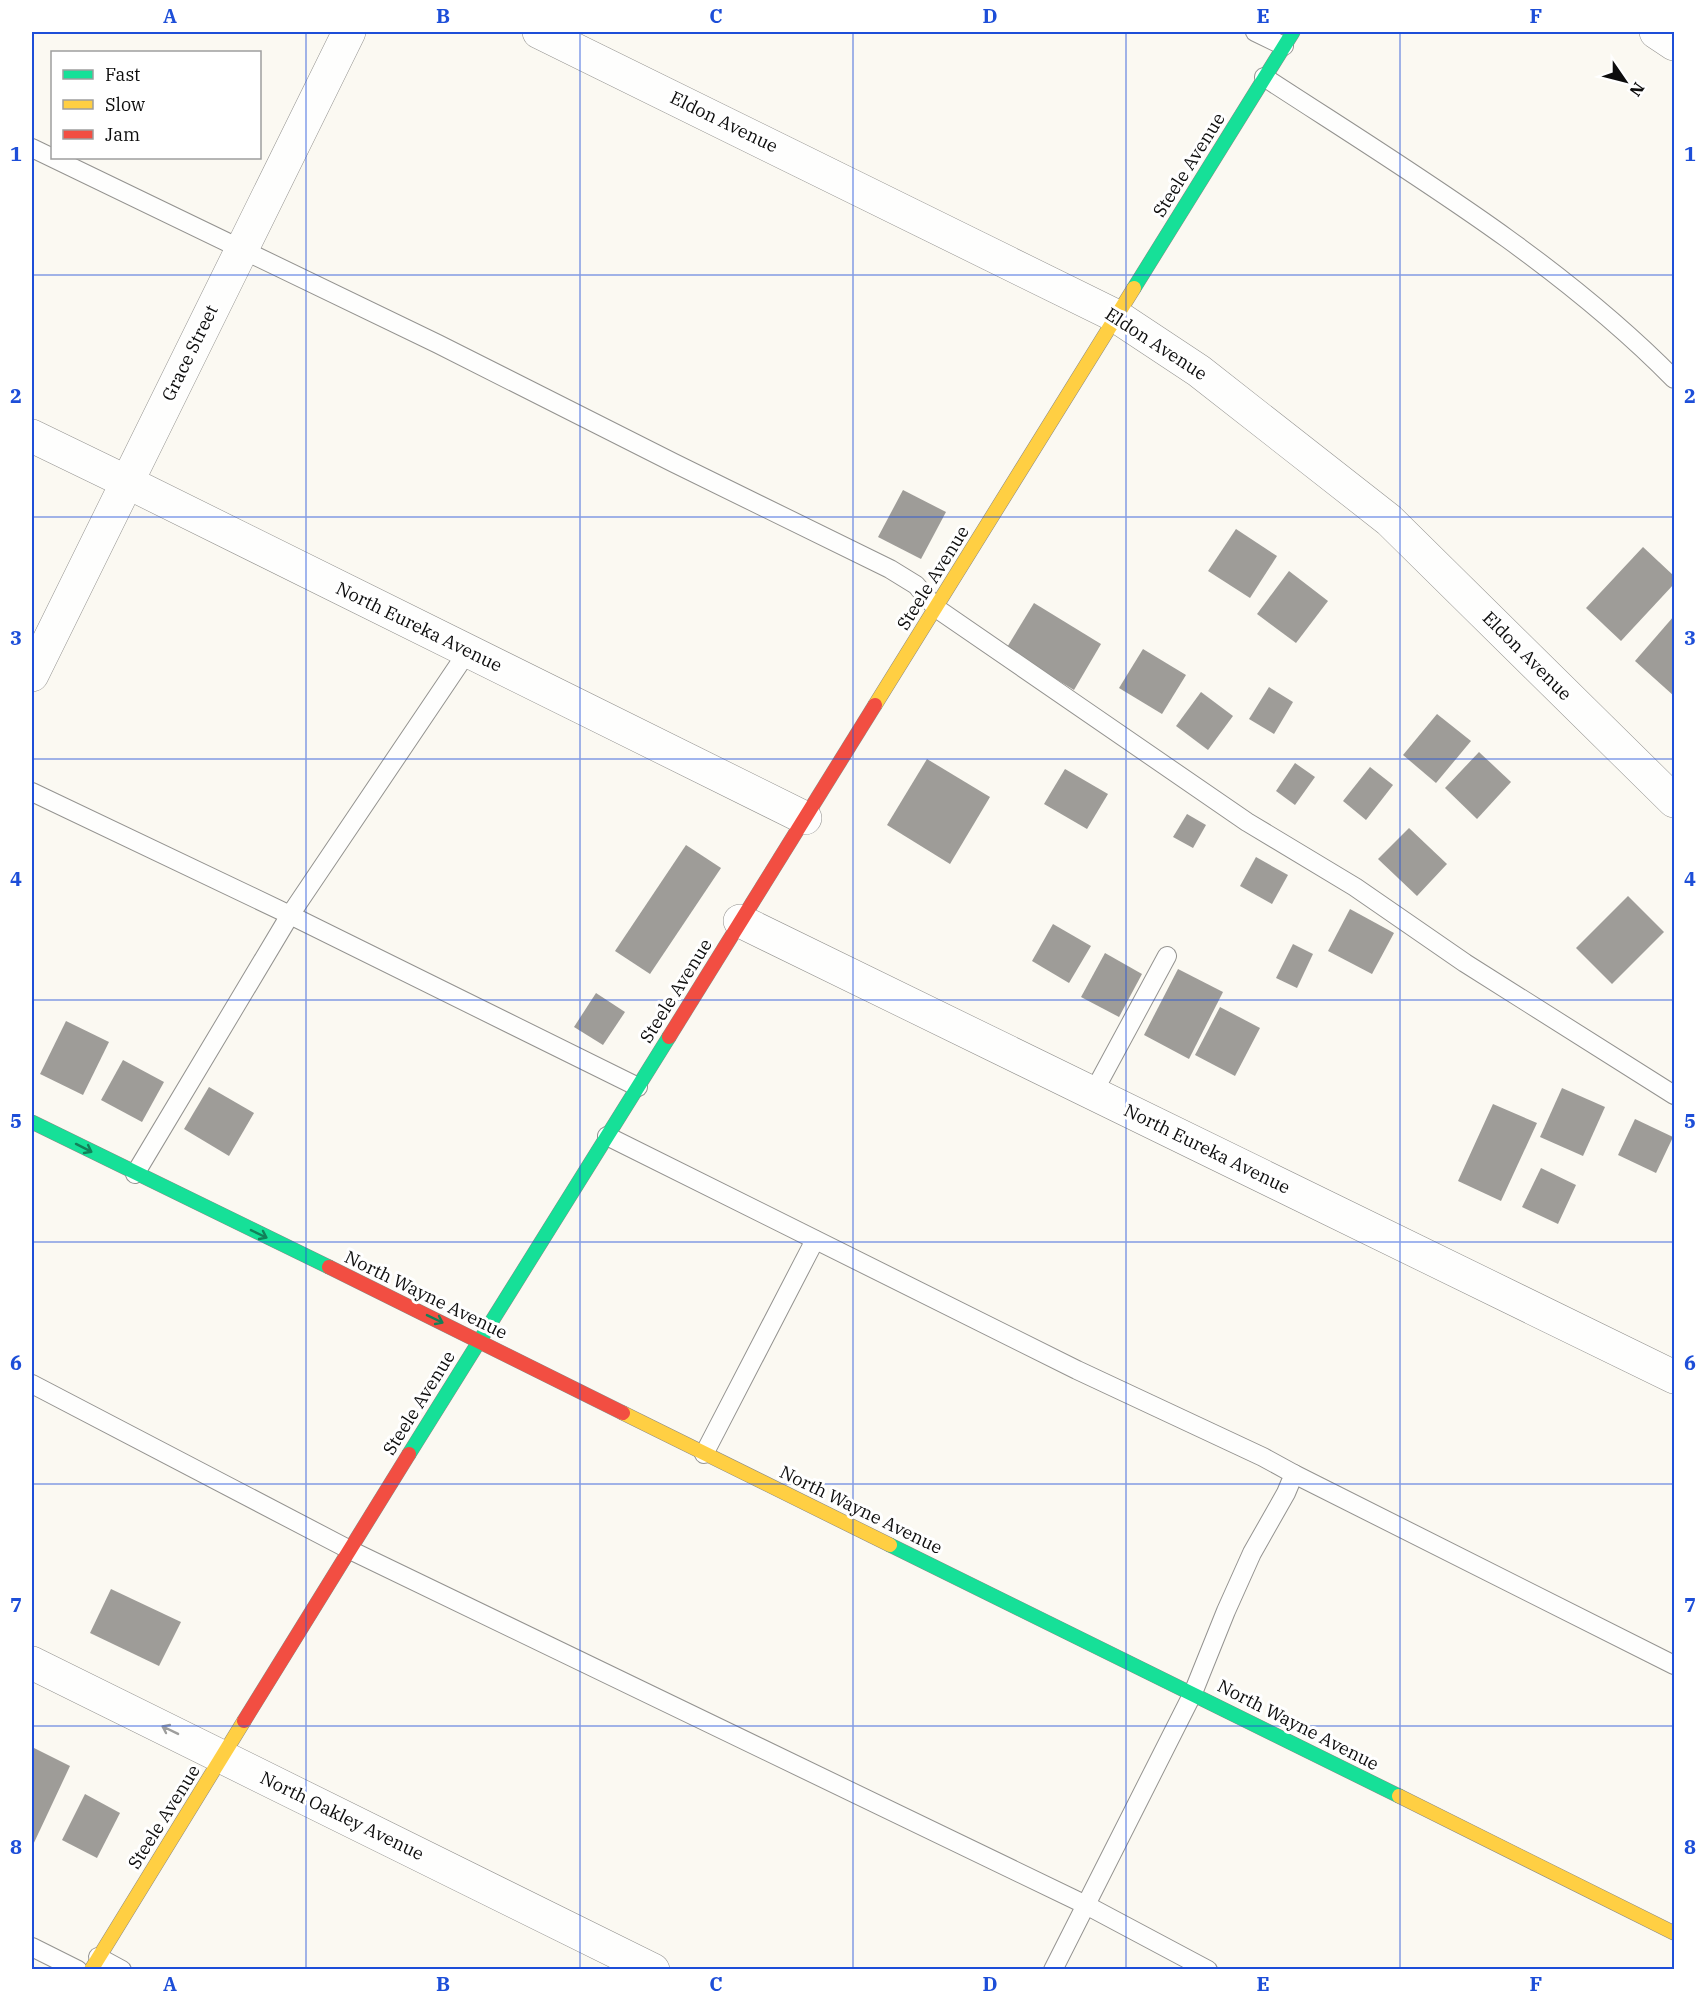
<svg xmlns="http://www.w3.org/2000/svg" width="1706" height="2001" font-family="'IBM Plex Serif',serif">
<style>
.building{fill:#9e9c98}
.lines{fill:none;stroke-linecap:round;stroke-linejoin:round}
.lane-casing{stroke:#949390;stroke-width:20}
.street-casing{stroke:#949390;stroke-width:34}
.fast-casing{stroke:#8b8a87;stroke-width:15}
.slow-casing{stroke:#8b8a87;stroke-width:15}
.jam-casing{stroke:#8b8a87;stroke-width:15}
.lane{stroke:#fefefd;stroke-width:18}
.street{stroke:#fefefd;stroke-width:33}
.fast{stroke:#16e098;stroke-width:14}
.slow{stroke:#ffcf43;stroke-width:14}
.jam{stroke:#f24e42;stroke-width:14}
.oneway{stroke:#128159}
.oneway2{stroke:#9e9e9d}
.grid{fill:none;stroke:#1d4ed8;stroke-width:1.5;stroke-opacity:0.55}
.labels{text-anchor:middle;stroke-width:6;stroke-linejoin:round;paint-order:stroke}
.street-label{font-size:18px;fill:#0d0d0d;stroke:#fff}
.neatline{fill:none;stroke:#1d4ed8;stroke-width:2}
.grid-label{font-size:20px;text-anchor:middle;font-weight:bold;fill:#1d4ed8}
</style>
<rect width="100%" height="100%" fill="#fbf9f2"/>
<g class="building">
<path d="M903 490 946 512 921 559 878 537Z"/>
<path d="M1236 529 1277 556 1250 598 1208 571Z"/>
<path d="M1643 547 1674 576V584L1621 641 1586 608Z"/>
<path d="M1289 571 1328 601 1296 643 1257 614Z"/>
<path d="M1034 603 1101 644 1074 690 1006 649Z"/>
<path d="M1674 616V696L1635 661Z"/>
<path d="M1143 649 1186 675 1162 714 1119 688Z"/>
<path d="M1269 687 1293 702 1274 734 1249 719Z"/>
<path d="M1201 692 1233 716 1208 750 1176 726Z"/>
<path d="M1437 714 1471 741 1436 783 1403 755Z"/>
<path d="M1479 752 1511 782 1477 819 1445 788Z"/>
<path d="M927 759 990 797 950 864 887 825Z"/>
<path d="M1295 763 1315 777 1295 805 1276 791Z"/>
<path d="M1370 767 1393 785 1366 820 1343 801Z"/>
<path d="M1065 769 1108 794 1087 829 1044 804Z"/>
<path d="M1187 814 1206 825 1193 848 1173 837Z"/>
<path d="M1409 828 1447 864 1417 896 1378 859Z"/>
<path d="M686 845 721 868 650 974 615 951Z"/>
<path d="M1256 857 1288 875 1272 904 1240 886Z"/>
<path d="M1628 896 1664 932 1612 984 1576 948Z"/>
<path d="M1350 909 1394 933 1372 974 1328 951Z"/>
<path d="M1053 924 1091 946 1069 983 1032 961Z"/>
<path d="M1293 944 1313 954 1297 988 1276 978Z"/>
<path d="M1105 953 1142 974 1119 1017 1081 997Z"/>
<path d="M1178 969 1223 992 1189 1059 1144 1035Z"/>
<path d="M596 993 625 1012 603 1045 574 1027Z"/>
<path d="M1220 1007 1260 1028 1235 1076 1195 1055Z"/>
<path d="M66 1021 109 1042 83 1095 40 1074Z"/>
<path d="M123 1060 164 1082 142 1122 101 1100Z"/>
<path d="M209 1087 254 1113 229 1156 184 1129Z"/>
<path d="M1562 1088 1605 1107 1583 1156 1540 1137Z"/>
<path d="M1493 1104 1537 1123 1501 1201 1458 1181Z"/>
<path d="M1635 1119 1673 1137 1656 1173 1618 1155Z"/>
<path d="M1541 1168 1576 1185 1558 1224 1522 1207Z"/>
<path d="M111 1589 181 1622 159 1666 90 1633Z"/>
<path d="M32 1747 70 1766 32 1847Z"/>
<path d="M85 1794 120 1813 97 1858 62 1840Z"/>
</g>
<g class="lines">
<g class="lane-casing">
<g id="lane">
<path d="M1255 32 1284 46"/>
<path d="M1264 77C1405 169 1556 259 1674 379"/>
<path d="M32 148 438 344 674 463 890 569 916 585 936 608 1247 822 1355 887 1465 963 1674 1095"/>
<path d="M32 792 290 915 638 1087"/>
<path d="M1093 1093 1167 956"/>
<path d="M607 1136 1077 1370 1263 1457 1294 1474 1286 1493 1252 1553 1226 1611 1193 1693 1053 1970"/>
<path d="M135 1174 290 915 468 651"/>
<path d="M32 1384 350 1550 1086 1905 1208 1970"/>
<path d="M704 1454 815 1240"/>
<path d="M1294 1474 1674 1665"/>
<path d="M32 1947 78 1970"/>
<path d="M98 1957 122 1970"/>
</g>
</g>
<g class="street-casing">
<g id="street">
<path d="M539 32 1116 316 1199 371 1389 520 1674 801"/>
<path d="M1656 32 1674 44"/>
<path d="M32 436 127 482 805 818"/>
<path d="M32 675 349 32"/>
<path d="M740 921 1674 1377"/>
<path d="M32 1663 653 1970"/>
</g>
</g>
<g class="fast-casing">
<g id="fast">
<path d="M1134 288 1293 32"/>
<path d="M32 1122 329 1267"/>
<path d="M409 1454 669 1037"/>
<path d="M890 1545 1399 1796"/>
</g>
</g>
<g class="slow-casing">
<g id="slow">
<path d="M875 705 1134 288"/>
<path d="M623 1413 890 1545"/>
<path d="M1399 1796 1674 1933"/>
<path d="M91 1970 244 1721"/>
</g>
</g>
<g class="jam-casing">
<g id="jam">
<path d="M669 1037 875 705"/>
<path d="M329 1267 623 1413"/>
<path d="M244 1721 409 1454"/>
</g>
</g>
<use href="#lane" class="lane"/>
<use href="#street" class="street"/>
<use href="#fast" class="fast"/>
<use href="#slow" class="slow"/>
<use href="#jam" class="jam"/>
</g>
<defs><path id="oneway-shaft" d="M-6 0H5M1.5-3L5.5 0L1.5 3" fill="none" stroke-width="1.6" stroke-linecap="round" stroke-linejoin="round" transform="scale(1.5)"/></defs>
<g class="oneway">
<use href="#oneway-shaft" transform="translate(84 1148) rotate(27)"/>
<use href="#oneway-shaft" transform="translate(259 1234) rotate(26)"/>
<use href="#oneway-shaft" transform="translate(435 1319) rotate(26)"/>
</g>
<use class="oneway2" href="#oneway-shaft" transform="translate(170 1730) rotate(-154)"/>
<path class="grid" d="M306 32V1970M580 32V1970M853 32V1970M1126 32V1970M1400 32V1970M32 275H1674M32 517H1674M32 759H1674M32 1000H1674M32 1242H1674M32 1484H1674M32 1726H1674"/>
<g class="labels">
<g class="street-label">
<text transform="translate(724 122) rotate(26)" y="6">Eldon Avenue</text>
<text transform="translate(1189 165) rotate(-58)" y="6">Steele Avenue</text>
<text transform="translate(1156 344) rotate(33)" y="6">Eldon Avenue</text>
<text transform="translate(190 353) rotate(-64)" y="6">Grace Street</text>
<text transform="translate(933 578) rotate(-58)" y="6">Steele Avenue</text>
<text transform="translate(419 627) rotate(26)" y="6">North Eureka Avenue</text>
<text transform="translate(1527 656) rotate(45)" y="6">Eldon Avenue</text>
<text transform="translate(676 991) rotate(-58)" y="6">Steele Avenue</text>
<text transform="translate(1207 1149) rotate(26)" y="6">North Eureka Avenue</text>
<text transform="translate(426 1295) rotate(26)" y="6">North Wayne Avenue</text>
<text transform="translate(419 1403) rotate(-58)" y="6">Steele Avenue</text>
<text transform="translate(861 1510) rotate(26)" y="6">North Wayne Avenue</text>
<text transform="translate(1298 1725) rotate(27)" y="6">North Wayne Avenue</text>
<text transform="translate(342 1816) rotate(26)" y="6">North Oakley Avenue</text>
<text transform="translate(164 1817) rotate(-58)" y="6">Steele Avenue</text>
</g>
</g>
<rect width="1706" height="2001" fill="none" stroke="#ffffff" stroke-width="66"/>
<rect x="51" y="51" width="210" height="108" fill="#ffffff" stroke="#9e9e9e" stroke-width="1.5"/>
<rect x="63" y="70" width="30" height="9" fill="#16e098" stroke="#9e9e9e" stroke-width="1.5"/>
<text x="105" y="81" font-size="18" fill="#0d0d0d">Fast</text>
<rect x="63" y="100" width="30" height="9" fill="#ffcf43" stroke="#9e9e9e" stroke-width="1.5"/>
<text x="105" y="111" font-size="18" fill="#0d0d0d">Slow</text>
<rect x="63" y="130" width="30" height="9" fill="#f24e42" stroke="#9e9e9e" stroke-width="1.5"/>
<text x="105" y="141" font-size="18" fill="#0d0d0d">Jam</text>
<g transform="translate(1625 81) rotate(125)" stroke="#ffffff" stroke-width="4.5" paint-order="stroke">
<path d="M0-4.5L10 22L0 15L-10 22Z" fill="#0d0d0d"/>
<text y="-9" font-size="16" font-weight="bold" text-anchor="middle" fill="#0d0d0d">N</text>
</g>
<rect x="33" y="33" width="1640" height="1935" class="neatline"/>
<g class="grid-label">
<text x="170" y="23">A</text>
<text x="443" y="23">B</text>
<text x="716" y="23">C</text>
<text x="990" y="23">D</text>
<text x="1263" y="23">E</text>
<text x="1536" y="23">F</text>
<text x="16" y="161">1</text>
<text x="1690" y="161">1</text>
<text x="16" y="403">2</text>
<text x="1690" y="403">2</text>
<text x="16" y="645">3</text>
<text x="1690" y="645">3</text>
<text x="16" y="886">4</text>
<text x="1690" y="886">4</text>
<text x="16" y="1128">5</text>
<text x="1690" y="1128">5</text>
<text x="16" y="1370">6</text>
<text x="1690" y="1370">6</text>
<text x="16" y="1612">7</text>
<text x="1690" y="1612">7</text>
<text x="16" y="1854">8</text>
<text x="1690" y="1854">8</text>
<text x="170" y="1991">A</text>
<text x="443" y="1991">B</text>
<text x="716" y="1991">C</text>
<text x="990" y="1991">D</text>
<text x="1263" y="1991">E</text>
<text x="1536" y="1991">F</text>
</g>
</svg>
